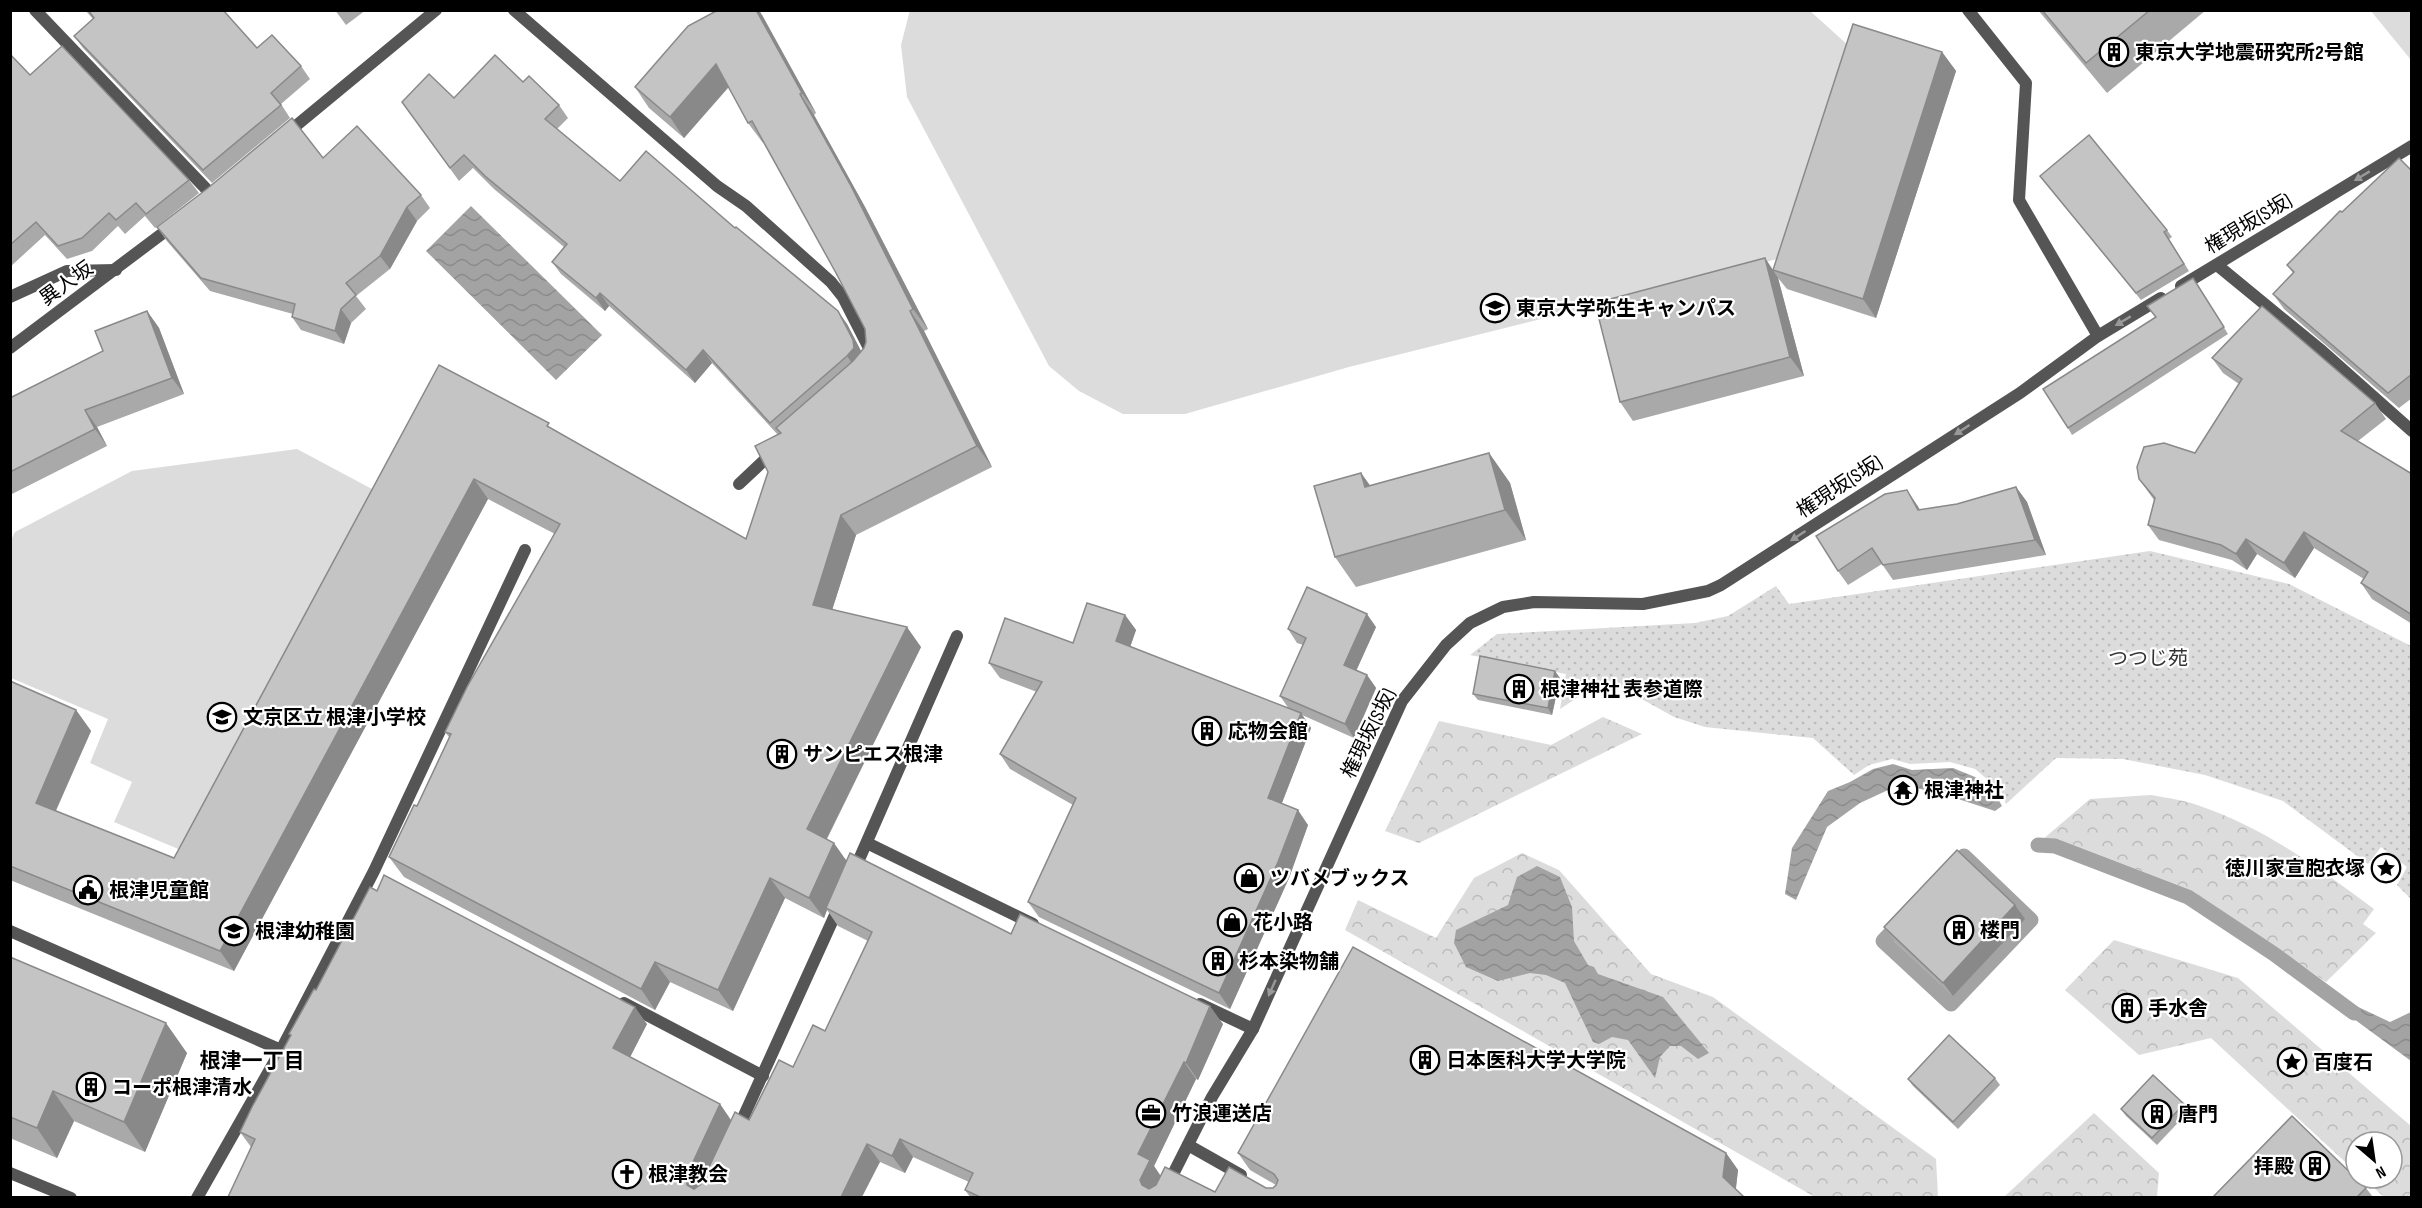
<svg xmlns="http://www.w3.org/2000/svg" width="2422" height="1208" font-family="'Sofia Sans Condensed','Noto Sans JP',sans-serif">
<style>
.grass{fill:#dcdcdc}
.forest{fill:url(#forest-crowns)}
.garden{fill:url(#garden-dots)}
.water{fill:url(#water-waves)}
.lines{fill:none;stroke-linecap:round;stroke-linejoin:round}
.stream{stroke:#a3a3a3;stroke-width:15}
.lane{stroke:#555;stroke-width:12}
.street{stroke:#555;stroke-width:12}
.wall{fill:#a9a9a9}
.shaded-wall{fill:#898989}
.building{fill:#c4c4c4;stroke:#898989;stroke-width:1.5}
.oneway{fill:#999}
.labels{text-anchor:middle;stroke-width:4.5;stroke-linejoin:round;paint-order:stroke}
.poi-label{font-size:20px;font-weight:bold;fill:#000;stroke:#fff;text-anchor:start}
.street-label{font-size:20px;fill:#000;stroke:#fff}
.park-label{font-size:20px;fill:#333;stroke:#fff}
.neighbourhood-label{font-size:21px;font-weight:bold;fill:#000;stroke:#fff}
</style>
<defs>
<pattern id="forest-crowns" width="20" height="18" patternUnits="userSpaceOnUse" patternTransform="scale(1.5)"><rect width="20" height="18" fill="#dcdcdc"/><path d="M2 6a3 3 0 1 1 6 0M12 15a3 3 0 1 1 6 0" fill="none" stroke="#bbb"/></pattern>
<pattern id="garden-dots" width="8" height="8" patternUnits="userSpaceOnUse" patternTransform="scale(1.5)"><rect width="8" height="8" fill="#dcdcdc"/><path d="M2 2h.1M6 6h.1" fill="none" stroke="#bbb" stroke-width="1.8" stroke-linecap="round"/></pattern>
<pattern id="water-waves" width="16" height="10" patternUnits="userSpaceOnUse" patternTransform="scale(1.5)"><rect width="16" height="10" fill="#a3a3a3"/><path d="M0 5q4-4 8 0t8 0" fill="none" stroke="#8b8b8b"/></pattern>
</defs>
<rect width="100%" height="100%" fill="#fff"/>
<g class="grass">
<path d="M910 10H1809L1860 56 1797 253 1752 266 1349 367 1185 414H1123L1079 391 1049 366 907 97 901 45Z"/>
<path d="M2371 11H2411V60Z"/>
<path d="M297 449 372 489 183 851 114 822 132 782 90 763 108 719 11 678 10 542 15 532 132 471Z"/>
</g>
<g class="forest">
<path d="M1603 717 1642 734 1419 843 1385 831 1439 721 1551 745Z"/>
<path d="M2151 795C2167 798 2185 800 2200 806 2265 828 2320 869 2374 909L2363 924 2376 933 2326 982 2191 890 2058 839 2042 840 2090 799Z"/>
<path d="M1522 853 1559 870 1651 974 1713 997 1936 1159 1938 1197H1815L1345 930 1358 900 1436 938 1474 878Z"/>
<path d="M2114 940 2238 978 2411 1126V1197H2384L2363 1178H2392V1142H2356V1172L2211 1038 2139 1055 2065 990Z"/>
<path d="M2094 1113 2159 1173 2157 1197H2004Z"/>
</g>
<path class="garden" d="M2150 551 2289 584 2411 646V899L2397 885 2407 867 2381 847 2368 864 2283 801 2205 775 2123 759 2056 758 2006 804 2000 790 1975 769 1950 762 1910 764 1892 759 1869 765 1854 775 1813 738 1705 727 1674 717 1606 679 1560 709 1566 674 1470 655 1497 634 1695 623 1728 616 1776 586 1789 604Z"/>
<g class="water">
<path d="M471 206 602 335 556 380 426 251Z"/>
<path d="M1893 764 1912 770 1953 768 1975 777 1993 790 2002 806 1995 811 1949 796 1901 784 1860 803 1827 827 1796 900 1785 894 1792 848 1828 791 1850 782 1873 769Z"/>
<path d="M1537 866 1560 877 1572 907 1574 941 1588 965 1594 967 1598 974 1663 997 1709 1053 1698 1059 1681 1046H1670L1660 1057 1655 1078 1628 1040 1612 1037 1599 1044 1593 1042 1565 983 1546 975 1530 973 1498 981 1466 967 1454 943 1456 930 1508 905 1517 877Z"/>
<path d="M2354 1005 2390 1022 2411 1012V1061L2354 1019Z"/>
</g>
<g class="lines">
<g class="stream">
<path d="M2038 845 2055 846 2188 897 2274 954 2354 1013"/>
<path d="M1964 856 2031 920 1951 1004 1883 941Z"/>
</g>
<g class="lane">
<path d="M1968 10 2026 83 2019 200 2098 336"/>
<path d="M1188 1145 1241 1175"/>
</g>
<g class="street">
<path d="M35 10 212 195"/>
<path d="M514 10 717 186 746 206 831 282 843 297 870 350 871 356"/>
<path d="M286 134 436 10"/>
<path d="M2217 265 2322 351 2412 431"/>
<path d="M2181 286 2412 146"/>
<path d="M10 297 67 271 116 270"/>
<path d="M10 348 175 224"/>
<path d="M739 484 773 452"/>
<path d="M867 843 1033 924"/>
<path d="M854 871 957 636"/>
<path d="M10 931 281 1050"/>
<path d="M624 1003 763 1076"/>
<path d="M1200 1004 1253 1029"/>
<path d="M737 1131 840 904"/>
<path d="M10 1173 71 1198"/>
<path d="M197 1198 281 1050 374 871 525 550"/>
<path d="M1161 1198 1212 1097 1253 1029 1402 701 1446 645 1470 623 1503 607 1534 602 1643 604 1708 591 1721 585 2020 393 2098 336 2161 298"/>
</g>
</g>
<g class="wall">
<path d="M85 10H223L257 48 301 66 310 79 281 104 290 118 212 183 83 48 74 36 93 19Z"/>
<path d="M335 10H366L346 25Z"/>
<path d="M2038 10H2206L2107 93Z"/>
<path d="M762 15 816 113 814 115 865 207 928 329 924 331 992 467 856 535 832 610 921 647 827 839 847 861 1011 934 1223 1024 1198 1080 1196 1079 1154 1166 1160 1175 1215 1192 1273 1188 1276 1185 1250 1170 1238 1153H1726L1738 1170 1736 1189 1744 1197H970L965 1190 969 1182 913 1157 905 1173 880 1162 251 1147 240 1132 291 1036 289 1034 316 990 647 1024 630 1057 720 1104 731 1120H749L793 1067 825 1031 868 941 838 926 827 910 824 918 785 898 733 1011 670 982 655 1010 404 877 389 857 417 806 449 737 445 732 555 534 488 499 234 971 10 880V681L76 710 91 731 56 811 174 858 439 365 746 539 768 472 778 435 712 363 695 383 609 306 605 311 561 274 552 262 564 247 494 189 473 168 459 181 402 102 454 98 523 82 559 105 568 118 557 129 620 181 735 228 847 324 861 351 864 348 866 342 865 329 836 273 764 142 763 143 748 123 729 87 684 138 649 108 635 87Z"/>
<path d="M1942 52 1956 71 1876 318 1787 289 1778 278 1804 376 1633 421 1620 402 1765 258 1773 270Z"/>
<path d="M10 54 30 75 189 180 199 193 155 228 145 216 125 234 118 226 92 251 67 259 45 235 10 267Z"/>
<path d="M323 158 421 195 430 208 417 221 390 269 356 296 366 309 351 323 344 344 301 330 292 317 293 314 210 291 166 240 157 227Z"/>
<path d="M2412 171V398L2399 408 2284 309 2273 294 2293 273 2287 265 2342 212Z"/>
<path d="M2040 176 2167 230 2172 237 2169 239 2189 271 2141 300Z"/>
<path d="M2198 285 2228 334 2072 435 2068 428 2155 317 2147 306Z"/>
<path d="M147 311 159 328 184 394 97 427 107 446 10 495V398L103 351Z"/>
<path d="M2212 358 2375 403 2386 419 2358 441 2412 474V624L2372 599 2361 583 2364 579 2314 548 2295 578 2257 554 2247 570 2232 560 2159 540 2148 525 2154 500 2139 479 2195 453 2239 384 2223 373Z"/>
<path d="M1489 453 1510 483 1526 540 1356 587 1335 557 1361 473 1370 486Z"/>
<path d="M2016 487 2027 502 2046 555 1893 580 1882 564 1848 585 1838 571 1917 505 1920 510 1957 504Z"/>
<path d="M1125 615 1136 630 1130 647 1289 709 1280 696 1303 645 1297 643 1288 629 1376 627 1356 670 1367 675 1376 688 1354 738 1302 715 1311 728 1282 803 1308 825 1289 878 1230 1009 1039 917 1028 902 1073 805 1010 769 1000 754 1037 692 1000 678 989 663 1073 643Z"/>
<path d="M1560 678 1552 715 1478 700 1473 694Z"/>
<path d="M2025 919 1953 996 1894 941 1884 927Z"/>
<path d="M10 957 187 1053 145 1152 74 1121 57 1158 10 1138Z"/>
<path d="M1995 1078 2000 1085 1958 1129 1913 1086 1908 1079Z"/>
<path d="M2184 1104 2189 1111 2157 1145 2126 1116 2121 1109Z"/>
<path d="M2366 1188 2373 1197H2213Z"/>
</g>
<g class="shaded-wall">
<path d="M756 10H759L762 15 816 113 802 93Z"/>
<path d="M1942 52 1956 71 1876 318 1863 299Z"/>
<path d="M716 64 730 85 684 138 670 117Z"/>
<path d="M800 94 814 115 865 207 928 329 913 309Z"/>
<path d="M407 207 417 221 390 269 380 256Z"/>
<path d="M1765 258 1778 278 1804 376 1790 357Z"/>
<path d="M600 293 609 306 605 311 596 298Z"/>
<path d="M341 309 351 323 344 344 335 331Z"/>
<path d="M147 311 159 328 184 394 172 378Z"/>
<path d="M838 311 847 324 862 353 856 369 847 356Z"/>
<path d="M910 311 924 331 992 467 977 446Z"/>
<path d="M703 350 712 363 695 383 686 370Z"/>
<path d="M85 410 97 427 107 446 95 429Z"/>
<path d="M1489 453 1510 483 1526 540 1505 510Z"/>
<path d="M1361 473 1382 502 1365 487Z"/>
<path d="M474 479 488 499 234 971 220 951Z"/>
<path d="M2016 487 2027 502 2046 555 2035 540Z"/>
<path d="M1907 490 1917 505 1929 525 1918 510Z"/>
<path d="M841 515 856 535 827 626 813 605Z"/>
<path d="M2304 532 2314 548 2295 578 2284 563Z"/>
<path d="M2246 539 2257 554 2247 570 2236 554Z"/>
<path d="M1367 614 1376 627 1353 678 1344 665Z"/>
<path d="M1125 615 1136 630 1127 656 1116 641Z"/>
<path d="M907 627 921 647 821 850 807 829Z"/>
<path d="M1555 671 1560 678 1552 715 1548 708Z"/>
<path d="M1367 675 1376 688 1354 738 1345 724Z"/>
<path d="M76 710 91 731 50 823 36 803Z"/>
<path d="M1301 713 1311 728 1278 813 1268 798Z"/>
<path d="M1298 810 1308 825 1289 878 1230 1009 1219 993Z"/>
<path d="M834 843 848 863 826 908 827 910 824 918 809 898Z"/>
<path d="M770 878 785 898 733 1011 718 990Z"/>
<path d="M2015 905 2025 919 1953 996 1943 983Z"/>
<path d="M655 962 670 982 655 1010 641 989Z"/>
<path d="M1210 1006 1223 1024 1198 1080 1186 1063Z"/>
<path d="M635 1007 647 1024 626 1065 613 1048Z"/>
<path d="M166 1023 187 1053 145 1152 124 1122Z"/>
<path d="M1184 1062 1196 1079 1154 1166 1162 1178 1153 1197 1142 1185 1140 1180 1138 1154Z"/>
<path d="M53 1091 74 1121 57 1158 37 1128Z"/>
<path d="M720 1104 732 1122 699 1195 687 1185 686 1177Z"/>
<path d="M900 1139 913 1157 905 1173 892 1156Z"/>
<path d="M867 1144 880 1162 862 1197H841Z"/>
<path d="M1726 1153 1738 1170 1735 1194 1723 1177Z"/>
</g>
<g class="building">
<path d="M88 10H223L257 48 272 35 301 66 271 93 281 105 203 170 74 36 94 18Z"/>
<path d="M718 10H756L802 93 800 94 851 186 913 309 910 311 977 446 841 515 813 605 907 627 807 829 834 843 809 898 770 878 718 990 655 962 641 989 389 857 414 805 417 806 451 734 445 732 467 687 560 524 474 479 220 951 10 866V681L76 710 36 803 174 858 439 365 549 423 547 426 746 539 768 472 755 446 781 433 776 428 853 361 864 348 866 342 865 329 836 273 752 121 748 123 716 64 670 117 635 87 688 26Z"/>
<path d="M2042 10H2150L2086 63Z"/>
<path d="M1853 24 1942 52 1863 299 1773 270Z"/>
<path d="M62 46 189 180 146 214 136 203 116 220 109 213 82 238 58 246 36 222 10 245V54L30 75Z"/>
<path d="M495 55 523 82 529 76 559 105 545 119 620 181 646 151 735 228 736 227 838 311 853 340 854 348 847 356 770 423 703 350 686 370 600 293 596 298 552 262 567 244 485 176 464 155 450 168 402 102 429 74 454 98Z"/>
<path d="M292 118 323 158 357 126 421 195 407 207 380 256 346 283 356 295 341 309 335 331 292 317 295 304 201 278 157 227 208 188Z"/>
<path d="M2089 135 2167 230 2164 232 2184 264 2136 293 2040 176Z"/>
<path d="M2399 158 2412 171V374L2388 393 2273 294 2294 272 2287 265 2340 211 2342 212Z"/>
<path d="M1765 258 1790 357 1620 402 1595 303Z"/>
<path d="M2193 278 2224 327 2068 428 2043 389 2156 317 2147 306Z"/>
<path d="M2262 306 2375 403 2341 431 2412 474V615L2361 583 2368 572 2304 532 2284 563 2246 539 2236 554 2221 545 2148 525 2155 498 2139 479 2137 467 2144 447 2164 443 2195 453 2242 379 2212 358Z"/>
<path d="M147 311 172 378 85 410 95 429 10 472V398L103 351 95 331Z"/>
<path d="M1489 453 1505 510 1335 557 1314 486 1361 473 1365 487Z"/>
<path d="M2016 487 2035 540 1883 565 1872 548 1838 571 1816 536 1885 494 1907 490 1918 510 1957 504Z"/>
<path d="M1307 587 1367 614 1344 665 1367 675 1345 724 1280 696 1306 638 1288 629Z"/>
<path d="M1087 603 1125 615 1116 641 1301 713 1268 798 1298 810 1278 862 1219 993 1028 902 1076 798 1000 754 1042 682 989 663 1005 618 1073 643Z"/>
<path d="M1480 656 1555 671 1548 708 1473 694Z"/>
<path d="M1957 850 2015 905 1943 983 1884 927Z"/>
<path d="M850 853 1011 934 1020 914 1210 1006 1186 1063 1184 1062 1138 1154 1150 1160 1140 1180 1142 1185 1149 1189 1156 1185 1165 1167 1215 1192 1229 1167 1266 1188H1273L1276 1185 1278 1180 1274 1174 1238 1153 1353 947 1726 1153 1723 1177 1744 1197H980L965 1190 973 1173 900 1139 892 1156 867 1144 841 1197H228L255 1139 240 1132 252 1107 291 1035 289 1034 314 989 316 990 370 887 377 891 384 875 635 1007 613 1048 720 1104 686 1177 687 1185 694 1189 701 1184 735 1112 749 1120 779 1060 793 1067 813 1025 825 1031 872 932 826 908Z"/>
<path d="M10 957 166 1023 124 1122 53 1091 37 1128 10 1117Z"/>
<path d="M1949 1035 1995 1078 1953 1122 1908 1079Z"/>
<path d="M2153 1075 2184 1104 2152 1138 2121 1109Z"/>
<path d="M2292 1116 2366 1188 2357 1197H2213Z"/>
</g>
<defs><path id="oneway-solid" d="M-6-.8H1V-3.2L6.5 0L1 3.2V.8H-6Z" transform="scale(1.5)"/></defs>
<g class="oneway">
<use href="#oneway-solid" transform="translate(2362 176) rotate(149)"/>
<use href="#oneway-solid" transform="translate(2123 321) rotate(149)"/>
<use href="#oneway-solid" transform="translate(1962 430) rotate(147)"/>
<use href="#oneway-solid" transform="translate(1798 536) rotate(147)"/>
<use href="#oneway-solid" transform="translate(1272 988) rotate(114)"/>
</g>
<defs>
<g id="building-ring" transform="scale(1.5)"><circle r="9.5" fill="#fff" stroke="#000" stroke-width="1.5"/><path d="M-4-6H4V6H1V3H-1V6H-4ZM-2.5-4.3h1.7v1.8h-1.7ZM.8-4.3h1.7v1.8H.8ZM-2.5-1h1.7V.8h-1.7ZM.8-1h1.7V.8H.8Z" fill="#000"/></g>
<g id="university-ring" transform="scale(1.5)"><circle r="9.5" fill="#fff" stroke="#000" stroke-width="1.5"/><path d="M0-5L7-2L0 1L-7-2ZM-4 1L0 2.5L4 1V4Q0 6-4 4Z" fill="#000"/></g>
<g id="school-ring" transform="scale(1.5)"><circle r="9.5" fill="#fff" stroke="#000" stroke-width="1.5"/><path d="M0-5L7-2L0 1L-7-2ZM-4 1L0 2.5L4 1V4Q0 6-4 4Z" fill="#000"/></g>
<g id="temple-ring" transform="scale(1.5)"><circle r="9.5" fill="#fff" stroke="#000" stroke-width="1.5"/><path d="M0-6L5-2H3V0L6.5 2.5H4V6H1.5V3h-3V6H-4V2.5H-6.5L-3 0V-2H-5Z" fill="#000"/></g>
<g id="sight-ring" transform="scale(1.5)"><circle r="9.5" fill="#fff" stroke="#000" stroke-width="1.5"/><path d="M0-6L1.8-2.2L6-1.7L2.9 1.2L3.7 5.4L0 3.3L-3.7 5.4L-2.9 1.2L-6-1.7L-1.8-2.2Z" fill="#000"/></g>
<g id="shop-ring" transform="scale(1.5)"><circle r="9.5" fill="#fff" stroke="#000" stroke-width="1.5"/><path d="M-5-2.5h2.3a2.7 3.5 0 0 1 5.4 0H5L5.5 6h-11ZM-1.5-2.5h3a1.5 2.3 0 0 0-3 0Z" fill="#000"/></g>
<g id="civic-ring" transform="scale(1.5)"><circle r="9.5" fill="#fff" stroke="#000" stroke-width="1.5"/><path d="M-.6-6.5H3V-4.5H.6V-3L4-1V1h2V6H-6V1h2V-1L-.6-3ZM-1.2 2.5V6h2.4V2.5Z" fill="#000"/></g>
<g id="office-ring" transform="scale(1.5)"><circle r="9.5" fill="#fff" stroke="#000" stroke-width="1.5"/><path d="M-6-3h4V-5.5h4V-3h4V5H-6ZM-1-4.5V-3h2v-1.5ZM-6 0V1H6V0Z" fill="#000"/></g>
<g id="church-ring" transform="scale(1.5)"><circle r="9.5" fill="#fff" stroke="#000" stroke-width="1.5"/><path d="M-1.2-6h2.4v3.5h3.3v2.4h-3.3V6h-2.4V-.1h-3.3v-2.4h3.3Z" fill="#000"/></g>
</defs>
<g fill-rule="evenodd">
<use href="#building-ring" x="2114" y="52"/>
<use href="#university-ring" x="1495" y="308"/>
<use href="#building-ring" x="1519" y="689"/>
<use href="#school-ring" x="222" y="717"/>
<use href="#building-ring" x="1207" y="731"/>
<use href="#building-ring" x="782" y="754"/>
<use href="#temple-ring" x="1903" y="790"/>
<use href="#sight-ring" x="2386" y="868"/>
<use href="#shop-ring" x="1249" y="878"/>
<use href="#civic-ring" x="88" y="890"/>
<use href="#shop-ring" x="1232" y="922"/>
<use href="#building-ring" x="1959" y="930"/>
<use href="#school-ring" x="234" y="931"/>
<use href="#building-ring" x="1218" y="961"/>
<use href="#building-ring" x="2127" y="1008"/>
<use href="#building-ring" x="1425" y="1060"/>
<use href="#sight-ring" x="2292" y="1062"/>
<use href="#building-ring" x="91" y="1087"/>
<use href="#office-ring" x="1151" y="1113"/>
<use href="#building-ring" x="2157" y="1114"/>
<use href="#building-ring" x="2315" y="1166"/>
<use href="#church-ring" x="627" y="1174"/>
</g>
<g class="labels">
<g class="poi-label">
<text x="2135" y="59">東京大学地震研究所2号館</text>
<text x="1516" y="315">東京大学弥生キャンパス</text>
<text x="1540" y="696">根津神社 表参道際</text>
<text x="243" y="724">文京区立 根津小学校</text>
<text x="1228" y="738">応物会館</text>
<text x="803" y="761">サンピエス根津</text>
<text x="1924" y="797">根津神社</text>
<text x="2365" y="875" text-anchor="end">徳川家宣胞衣塚</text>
<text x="1270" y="885">ツバメブックス</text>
<text x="109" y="897">根津児童館</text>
<text x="1253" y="929">花小路</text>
<text x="1980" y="937">楼門</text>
<text x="255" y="938">根津幼稚園</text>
<text x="1239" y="968">杉本染物舗</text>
<text x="2148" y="1015">手水舎</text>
<text x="1446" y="1067">日本医科大学大学院</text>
<text x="2313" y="1069">百度石</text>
<text x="112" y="1094">コーポ根津清水</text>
<text x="1172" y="1120">竹浪運送店</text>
<text x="2178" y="1121">唐門</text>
<text x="2294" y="1173" text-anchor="end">拝殿</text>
<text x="648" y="1181">根津教会</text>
</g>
<g class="street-label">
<text transform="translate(2248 223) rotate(-31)" y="7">権現坂(S坂)</text>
<text transform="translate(66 283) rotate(-36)" y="7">異人坂</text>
<text transform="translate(1839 486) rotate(-33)" y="7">権現坂(S坂)</text>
<text transform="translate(1368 733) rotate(-64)" y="7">権現坂(S坂)</text>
</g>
<g class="park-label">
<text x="2148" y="665">つつじ苑</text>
</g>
<g class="neighbourhood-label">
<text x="252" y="1068">根津一丁目</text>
</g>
</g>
<rect width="2422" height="1208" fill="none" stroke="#000000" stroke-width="24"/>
<g transform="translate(2374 1160) rotate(151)"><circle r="28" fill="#ffffff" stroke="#999999" stroke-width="1.5"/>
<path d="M0-4.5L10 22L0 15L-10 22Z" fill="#000000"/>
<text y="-9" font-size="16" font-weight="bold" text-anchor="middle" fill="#000000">N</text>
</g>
</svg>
